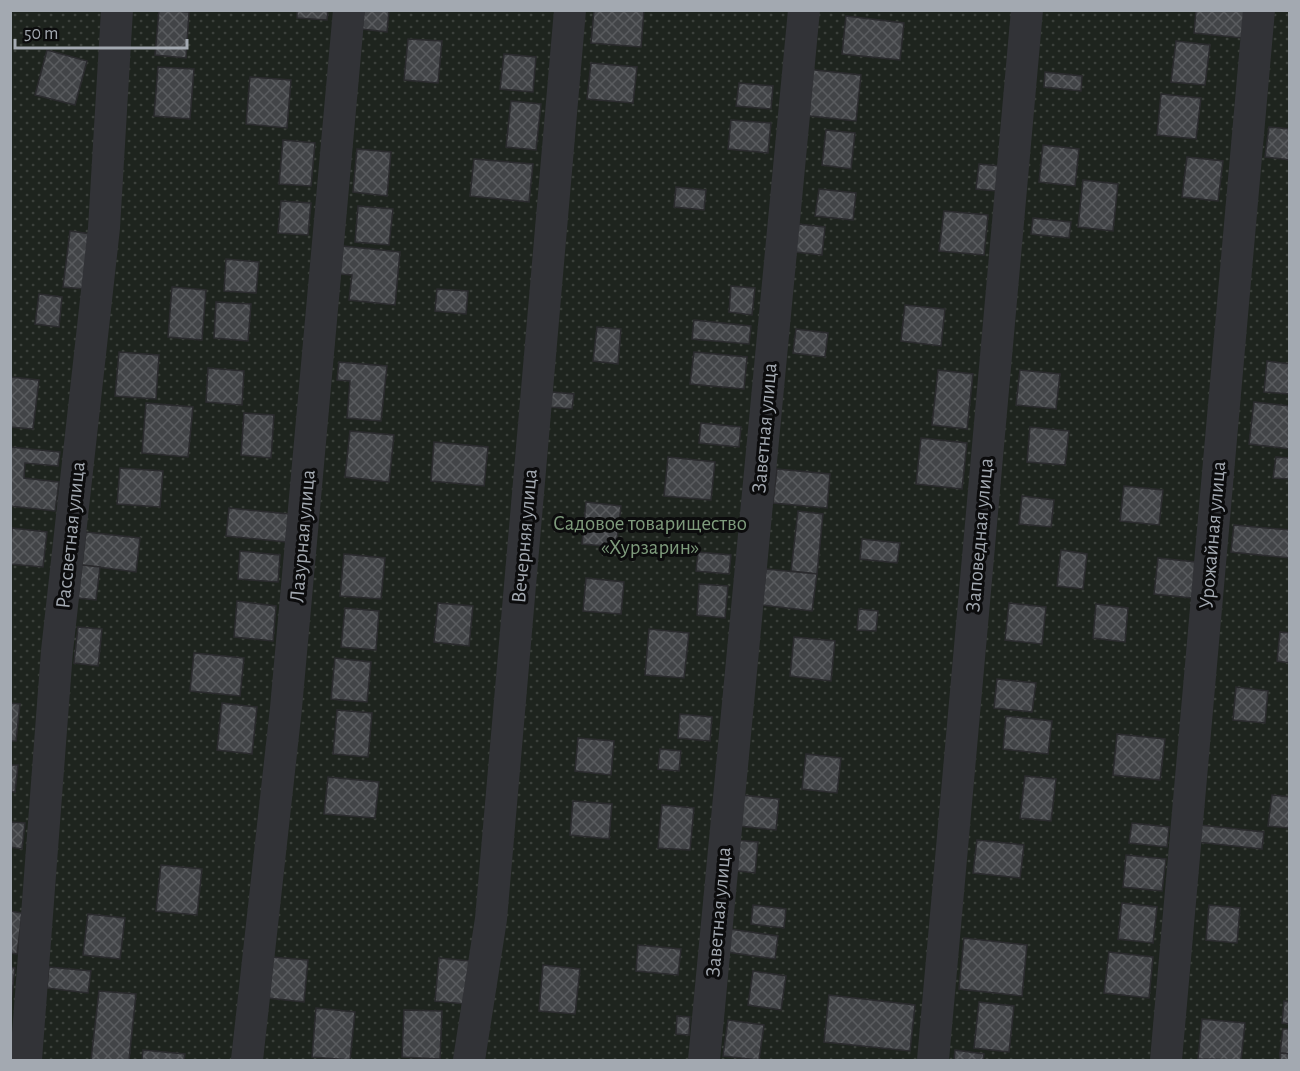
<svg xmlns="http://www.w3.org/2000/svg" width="1300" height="1071" font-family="'Alegreya Sans',sans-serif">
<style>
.grass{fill:url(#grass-dots)}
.building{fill:url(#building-cross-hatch);stroke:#2b2b2e;stroke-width:1.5}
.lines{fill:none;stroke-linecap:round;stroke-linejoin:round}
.minor{stroke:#323337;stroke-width:32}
.labels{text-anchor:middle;stroke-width:6;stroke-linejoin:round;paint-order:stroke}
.street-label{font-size:21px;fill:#a3a9b1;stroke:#0c0c0d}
.park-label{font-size:21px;fill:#7e9b7c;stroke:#0c0c0d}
</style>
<defs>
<pattern id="grass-dots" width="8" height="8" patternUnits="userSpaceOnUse" patternTransform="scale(1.5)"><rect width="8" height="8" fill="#1e241e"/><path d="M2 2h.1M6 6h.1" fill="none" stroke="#3c413c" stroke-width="1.8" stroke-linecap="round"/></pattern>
<pattern id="building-cross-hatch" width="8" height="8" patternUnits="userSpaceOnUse" patternTransform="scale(1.5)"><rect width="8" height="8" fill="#424447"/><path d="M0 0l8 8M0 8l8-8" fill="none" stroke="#5a5c5f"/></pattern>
</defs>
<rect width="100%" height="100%" fill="#111112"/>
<rect class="grass" x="11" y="11" width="1278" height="1049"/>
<g class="building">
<path d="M159 10 189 12 186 58 155 55Z"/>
<path d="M297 10H328L327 20 297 18Z"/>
<path d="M364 10H389L387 32 362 29Z"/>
<path d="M594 10H644L641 47 591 43Z"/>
<path d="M1196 10H1246L1243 38 1194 33Z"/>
<path d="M846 16 904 23 900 60 842 54Z"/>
<path d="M408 39 442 41 438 83 404 80Z"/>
<path d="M1176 41 1210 45 1205 85 1171 82Z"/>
<path d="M47 50 87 61 75 105 35 95Z"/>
<path d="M504 54 536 57 533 92 500 89Z"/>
<path d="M591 63 637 67 633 103 587 99Z"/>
<path d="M158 67 194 69 190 119 154 116Z"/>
<path d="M806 69 861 75 856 121 801 115Z"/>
<path d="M1045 72 1082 76 1081 91 1044 87Z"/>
<path d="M250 77 291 80 287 128 246 124Z"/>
<path d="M739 83 773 86 771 109 736 106Z"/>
<path d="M1161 94 1201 98 1196 139 1157 135Z"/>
<path d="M511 101 541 104 536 150 506 147Z"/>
<path d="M731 120 771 123 768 153 728 149Z"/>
<path d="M1269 127 1290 129V160L1265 157Z"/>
<path d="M826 130 855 133 851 169 822 165Z"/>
<path d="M283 140 315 143 311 186 279 184Z"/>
<path d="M1043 145 1079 149 1075 186 1039 182Z"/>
<path d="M357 149 391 152 387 196 353 192Z"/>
<path d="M1187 157 1223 161 1218 201 1182 197Z"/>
<path d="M474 159 533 164 529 202 470 196Z"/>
<path d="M979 164 1000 166 997 191 976 189Z"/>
<path d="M1083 180 1118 184 1113 231 1078 227Z"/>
<path d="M676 187 706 190 704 210 674 207Z"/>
<path d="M819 189 856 193 853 220 815 216Z"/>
<path d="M281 201 311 203 308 235 278 233Z"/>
<path d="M358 206 393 209 389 245 355 242Z"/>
<path d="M944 211 988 215 984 255 939 251Z"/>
<path d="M1033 218 1071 222 1069 238 1031 234Z"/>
<path d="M798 224 825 227 822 255 795 252Z"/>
<path d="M70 231 91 234 84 289 63 287Z"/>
<path d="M343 246 400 252 395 305 349 300 352 275 340 274Z"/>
<path d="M226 259 259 262 256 293 224 291Z"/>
<path d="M731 286 755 288 752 315 729 312Z"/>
<path d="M172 287 206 290 202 340 168 337Z"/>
<path d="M437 289 468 291 466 314 435 311Z"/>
<path d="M39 294 62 297 59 327 35 324Z"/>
<path d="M216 302 251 304 248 341 214 338Z"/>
<path d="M905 305 945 309 941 346 901 341Z"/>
<path d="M694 320 751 326 749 344 692 339Z"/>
<path d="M597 327 621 329 618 364 593 361Z"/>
<path d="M796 329 828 333 825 357 793 353Z"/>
<path d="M119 352 159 355 156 399 115 396Z"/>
<path d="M694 352 747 357 744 389 690 384Z"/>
<path d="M1267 361 1290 364V394L1264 392Z"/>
<path d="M339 362 387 366 381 421 347 418 350 381 337 380Z"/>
<path d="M208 368 244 371 242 405 206 402Z"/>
<path d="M938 370 973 374 967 429 932 425Z"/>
<path d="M1020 370 1060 374 1056 409 1016 405Z"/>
<path d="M10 377 39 380 33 429 10 427Z"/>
<path d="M552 392 574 394 572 409 550 407Z"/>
<path d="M1254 402 1290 406V449L1249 444Z"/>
<path d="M146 403 193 407 188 457 142 453Z"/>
<path d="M244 413 274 415 271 458 241 455Z"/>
<path d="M701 423 741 427 739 447 699 443Z"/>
<path d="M1030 427 1069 431 1065 465 1027 462Z"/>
<path d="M350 431 394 435 389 482 345 477Z"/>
<path d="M921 438 967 443 962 489 916 484Z"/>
<path d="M434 442 488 447 484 486 431 481Z"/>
<path d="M10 447 60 452 58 466 25 463 24 478 59 482 55 511 10 506Z"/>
<path d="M668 457 715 462 711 500 664 496Z"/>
<path d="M1276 457 1290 458V479L1273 478Z"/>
<path d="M120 468 163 471 160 507 117 504Z"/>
<path d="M777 469 830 474 827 508 773 503Z"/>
<path d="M1124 486 1163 490 1159 525 1120 521Z"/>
<path d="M1022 496 1054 500 1051 527 1019 524Z"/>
<path d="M586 502 621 506 616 547 582 544Z"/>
<path d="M229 508 289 514 286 542 226 536Z"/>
<path d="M798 511 823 514 817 574 791 571Z"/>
<path d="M1234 525 1290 530V558L1231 552Z"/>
<path d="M12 528 47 532 43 567 10 564Z"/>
<path d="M86 532 140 538 136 572 82 565Z"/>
<path d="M862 539 900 543 897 563 860 559Z"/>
<path d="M1061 550 1087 554 1083 589 1057 586Z"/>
<path d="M240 551 280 555 278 582 238 579Z"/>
<path d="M698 552 731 555 729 574 696 571Z"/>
<path d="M344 554 385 558 381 599 340 596Z"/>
<path d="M1158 558 1196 562 1192 598 1154 594Z"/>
<path d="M82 565 100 567 96 600 78 598Z"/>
<path d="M766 569 817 574 812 611 762 605Z"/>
<path d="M586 578 624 582 621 614 583 611Z"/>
<path d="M699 584 728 586 725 618 697 615Z"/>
<path d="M237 601 276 606 273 641 234 637Z"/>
<path d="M438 603 473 606 469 646 434 642Z"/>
<path d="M1009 603 1046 607 1042 644 1005 640Z"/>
<path d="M1096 604 1128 608 1125 642 1093 638Z"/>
<path d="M345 608 379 611 376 650 341 647Z"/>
<path d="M859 609 878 611 876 631 857 630Z"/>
<path d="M78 627 102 629 98 666 74 663Z"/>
<path d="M649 629 689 633 684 678 645 675Z"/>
<path d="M1280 632 1290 633V663L1277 661Z"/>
<path d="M794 637 835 641 831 681 790 676Z"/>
<path d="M194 653 244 658 240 696 190 691Z"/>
<path d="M335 658 371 662 367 702 331 699Z"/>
<path d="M997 679 1036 683 1032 712 994 708Z"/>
<path d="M1236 687 1268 691 1265 723 1233 720Z"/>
<path d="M10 703 20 704 16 741H10Z"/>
<path d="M222 703 257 707 252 754 217 750Z"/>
<path d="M337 710 372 713 368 757 333 754Z"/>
<path d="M680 714 712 717 710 741 678 738Z"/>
<path d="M1006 716 1052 721 1048 754 1003 749Z"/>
<path d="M1117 734 1165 739 1160 780 1113 775Z"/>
<path d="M578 738 614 741 611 775 575 771Z"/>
<path d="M660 749 681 751 679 771 658 769Z"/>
<path d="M806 754 841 758 837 793 802 789Z"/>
<path d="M10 765H18L15 792 10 791Z"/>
<path d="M1025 776 1056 779 1051 821 1020 818Z"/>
<path d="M328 777 379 782 375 818 324 814Z"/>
<path d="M742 795 779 799 776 830 739 826Z"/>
<path d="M1272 795 1290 797V828L1268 826Z"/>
<path d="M573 801 612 804 609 839 570 835Z"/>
<path d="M662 805 694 808 690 850 658 848Z"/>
<path d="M10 822 25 823 22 849 10 847Z"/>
<path d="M1132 823 1169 827 1167 847 1129 843Z"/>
<path d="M1200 825 1264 832 1262 849 1197 842Z"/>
<path d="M734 840 758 842 755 873 731 870Z"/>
<path d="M977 840 1024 845 1020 878 973 873Z"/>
<path d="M1126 855 1166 859 1162 891 1123 887Z"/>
<path d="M161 865 202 869 197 915 156 911Z"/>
<path d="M1122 903 1157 907 1153 943 1118 939Z"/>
<path d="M753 905 786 909 784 928 751 924Z"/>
<path d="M1209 905 1240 908 1237 943 1206 940Z"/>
<path d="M10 911 22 913 17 954 10 953Z"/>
<path d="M88 914 125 918 120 959 83 955Z"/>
<path d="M730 929 778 936 775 959 727 952Z"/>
<path d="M964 938 1027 945 1022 996 959 989Z"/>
<path d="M638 945 681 949 678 975 636 971Z"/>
<path d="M1109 952 1153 957 1149 998 1104 993Z"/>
<path d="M272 957 308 960 304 1002 268 998Z"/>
<path d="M439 958 470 961 465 1004 435 1001Z"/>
<path d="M543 965 580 969 575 1014 539 1011Z"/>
<path d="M10 967 15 968 11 1001H10Z"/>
<path d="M49 967 91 971 88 993 47 988Z"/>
<path d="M753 971 786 976 781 1010 748 1005Z"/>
<path d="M99 991 136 994 129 1060H91Z"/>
<path d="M829 995 915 1005 910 1051 824 1042Z"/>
<path d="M1284 1001 1290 1002V1024L1282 1023Z"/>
<path d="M979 1002 1014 1006 1009 1052 974 1048Z"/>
<path d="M316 1008 355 1012 350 1060 312 1057Z"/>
<path d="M404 1010 442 1011 440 1059 402 1057Z"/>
<path d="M677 1016 690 1017 689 1035 676 1034Z"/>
<path d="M1202 1019 1245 1023 1241 1060 1198 1059Z"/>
<path d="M728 1020 764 1025 759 1060 723 1056Z"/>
<path d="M1283 1029H1290V1054L1280 1053Z"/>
<path d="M143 1050 185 1054 184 1060H142Z"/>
<path d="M955 1050 984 1054 983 1060H954Z"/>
<path d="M1280 1053 1290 1054V1060H1280Z"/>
</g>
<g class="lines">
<g class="minor">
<path d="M26 1060 57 651 104 228 117 10"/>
<path d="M247 1060 286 708 349 10"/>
<path d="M469 1060 491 919 570 10"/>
<path d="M704 1060 804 10"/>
<path d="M933 1060 1027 10"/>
<path d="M1166 1060 1259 10"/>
</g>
</g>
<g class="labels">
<g class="street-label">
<text transform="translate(764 428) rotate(-85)" y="7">Заветная улица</text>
<text transform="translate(70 535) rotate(-84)" y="7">Рассветная улица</text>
<text transform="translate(979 535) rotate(-85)" y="7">Заповедная улица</text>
<text transform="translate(1212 535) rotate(-85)" y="7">Урожайная улица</text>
<text transform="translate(302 536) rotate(-85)" y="7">Лазурная улица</text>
<text transform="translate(524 536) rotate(-85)" y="7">Вечерняя улица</text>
<text transform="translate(718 912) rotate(-85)" y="7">Заветная улица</text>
</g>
<g class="park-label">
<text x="650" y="530">Садовое товарищество<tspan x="650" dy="24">«Хурзарин»</tspan></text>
</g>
</g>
<rect width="1300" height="1071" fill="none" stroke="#a3a9b1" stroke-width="24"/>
<path d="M15 39v9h172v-9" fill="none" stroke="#a3a9b1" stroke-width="3"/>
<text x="24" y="39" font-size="18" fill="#a3a9b1" stroke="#0c0c0d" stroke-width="4.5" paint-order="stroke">50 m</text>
</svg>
